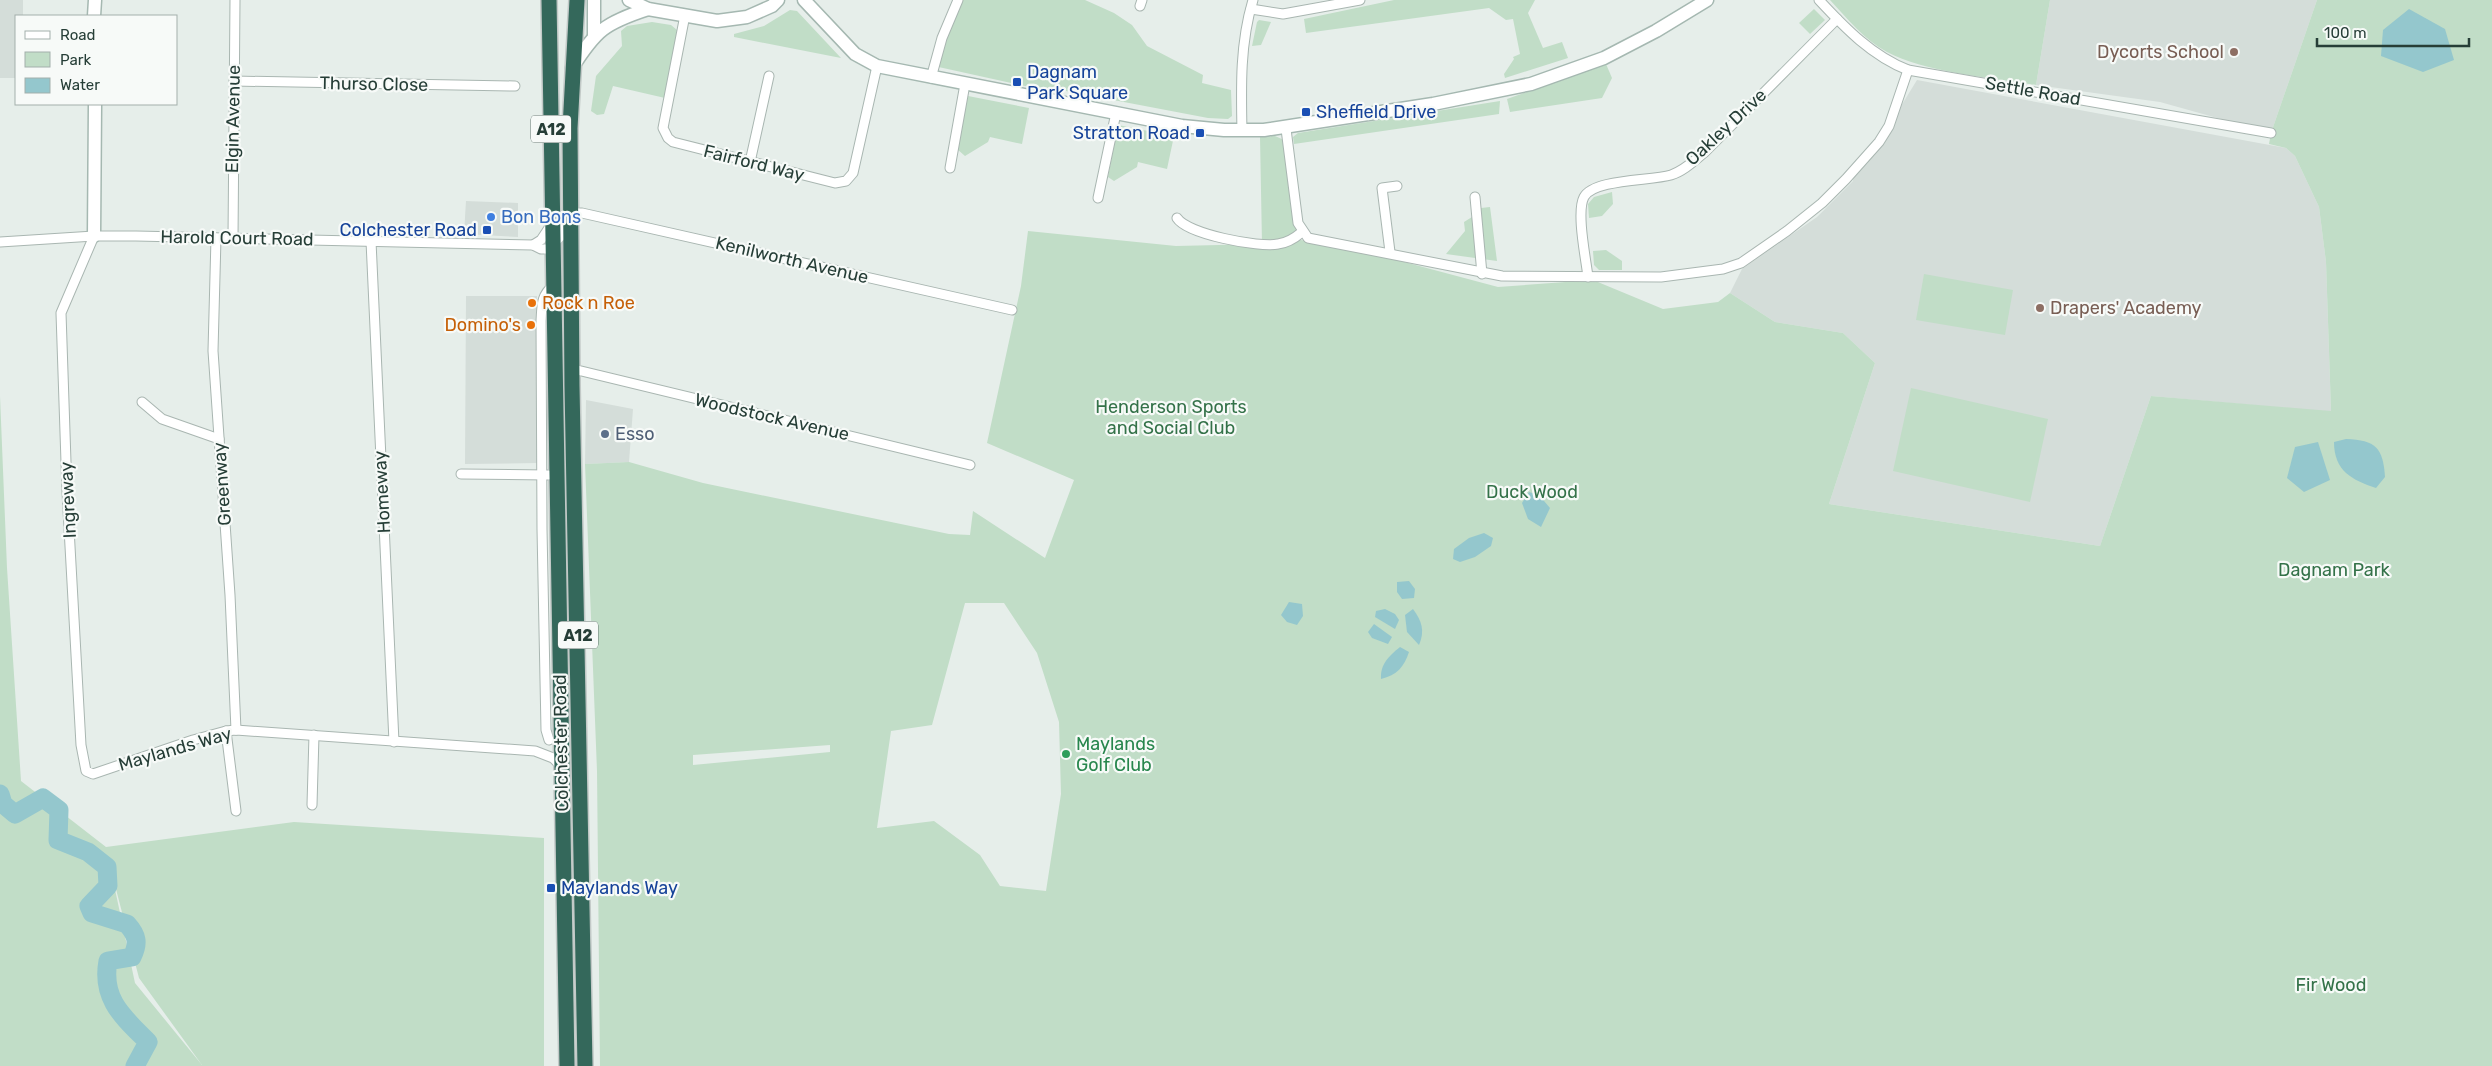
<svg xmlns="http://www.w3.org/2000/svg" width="2492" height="1066" font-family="Rubik,sans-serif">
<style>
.built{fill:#d4ddd9}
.green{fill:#c1ddc7;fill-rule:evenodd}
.water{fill:#94c7cd}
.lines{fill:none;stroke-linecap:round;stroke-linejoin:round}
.river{stroke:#94c7cd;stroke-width:19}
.street-casing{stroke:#a9b6b1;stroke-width:11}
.secondary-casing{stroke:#a5b8b1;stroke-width:15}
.highway-casing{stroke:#c2c9c7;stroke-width:18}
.street{stroke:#fff;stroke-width:9}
.secondary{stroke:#fff;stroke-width:12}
.highway{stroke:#34685b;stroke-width:15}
.education-dot{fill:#8d6e63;stroke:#f7faf8;stroke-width:2}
.transit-dot{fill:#1a4fb4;stroke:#f7faf8;stroke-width:2}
.shop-dot{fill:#3f7fe0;stroke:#f7faf8;stroke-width:2}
.food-dot{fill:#e8710a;stroke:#f7faf8;stroke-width:2}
.service-dot{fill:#5c6f8a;stroke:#f7faf8;stroke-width:2}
.leisure-dot{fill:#2e9e5b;stroke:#f7faf8;stroke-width:2}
.labels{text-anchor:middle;stroke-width:4.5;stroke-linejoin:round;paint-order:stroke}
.shield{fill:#f7faf8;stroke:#657671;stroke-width:1}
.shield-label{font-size:16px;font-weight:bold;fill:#263e37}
.education-label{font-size:18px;fill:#785e54;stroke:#f7faf8;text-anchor:end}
.transit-label{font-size:18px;fill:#164399;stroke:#f7faf8;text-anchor:start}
.street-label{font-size:18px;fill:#263e37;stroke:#f7faf8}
.shop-label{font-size:18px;fill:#366cbe;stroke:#f7faf8;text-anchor:start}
.food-label{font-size:18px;fill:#c56008;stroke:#f7faf8;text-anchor:start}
.park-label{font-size:18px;fill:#347249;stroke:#f7faf8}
.service-label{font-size:18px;fill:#4e5e75;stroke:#f7faf8;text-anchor:start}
.leisure-label{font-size:18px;fill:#27864d;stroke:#f7faf8;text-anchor:start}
</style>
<rect width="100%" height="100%" fill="#e6eeea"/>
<g class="built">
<path d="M0 0H23V16H16V78H0Z"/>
<path d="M2050 0H2317L2271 133 2160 102 2036 85Z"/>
<path d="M1917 80 2286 148 2295 156 2319 207 2326 262 2331 412 2151 396 2100 546 1829 504 1875 363 1843 333 1775 322 1730 293 1742 269 1817 217 1853 181 1854 170 1879 142Z"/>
<path d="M466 201 518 203V237L464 234Z"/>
<path d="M466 296H537L538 463 465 464Z"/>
<path d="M586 400 633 409 629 462 585 464Z"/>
</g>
<g class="green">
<path d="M958 0H1085L1114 13 1132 25 1147 46 1203 75 1202 83 1231 90 1232 116 1228 119 1208 118 1066 91 1025 86 934 66Z"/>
<path d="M1394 0H1535L1528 13 1543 48 1562 42 1568 58 1505 78 1504 74 1514 59 1513 57 1520 54 1513 19 1506 20 1489 8 1306 33 1304 19Z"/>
<path d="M1830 0H2050L2036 85C1993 78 1924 72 1887 52 1864 40 1847 18 1830 0Z"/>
<path d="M2317 0H2492V1066H600L597 771 585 464 629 462 703 483 949 534 970 535 973 511 1045 558 1074 480 987 443 1021 286 1028 231 1176 246 1262 244 1260 137 1275 136 1284 140 1297 236 1294 239 1348 247 1498 287 1593 280 1663 309 1718 302 1730 293 1775 322 1843 333 1875 363 1829 504 2100 546 2151 396 2331 411 2326 262 2319 207 2295 156 2286 148 2269 144 2271 133ZM965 603H1004L1037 653 1059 722 1061 794 1046 891 1000 886 980 855 934 821 877 828 891 731 932 725ZM830 745V752L693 765V755Z"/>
<path d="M1814 9 1825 20 1810 34 1799 23Z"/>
<path d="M790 10 797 11 841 58 734 37V34L764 26Z"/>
<path d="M1259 20 1271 22 1261 45 1252 46 1257 22Z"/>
<path d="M652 22 671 25 677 30 665 98 613 86 604 114 597 115 591 111 596 76 622 46 621 31 627 26Z"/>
<path d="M1606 64 1612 78 1602 98 1510 112 1507 99Z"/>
<path d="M968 96 1029 108 1022 144 990 137 988 142 965 156 957 149Z"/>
<path d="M1500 101 1499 114 1294 144 1293 137 1298 133Z"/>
<path d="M1118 125 1174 136 1167 169 1138 162 1137 167 1114 181 1108 177Z"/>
<path d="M1612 192 1613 204 1602 216 1589 218 1588 204 1594 197Z"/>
<path d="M1490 207 1497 261 1446 254 1465 231 1464 222 1480 212 1481 208Z"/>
<path d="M1606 250 1622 261V270H1599L1594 265 1593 251Z"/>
<path d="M1924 274 2013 290 2005 335 1916 320Z"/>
<path d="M1911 388 2048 419 2030 502 1893 471Z"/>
<path d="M0 396 7 568 21 781 106 847 294 822 544 838V1066H0ZM110 866 139 978 202 1065 135 983Z"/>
</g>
<g class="water">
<path d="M2409 9 2445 29 2454 60 2423 72 2381 56 2383 30Z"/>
<path d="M2346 439C2376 440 2383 448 2385 477L2376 488C2352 480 2334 471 2334 442Z"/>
<path d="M2318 442 2330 480 2304 492 2287 478 2295 447Z"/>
<path d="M1529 492 1539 495 1550 508 1541 527 1528 519 1522 503Z"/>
<path d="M1484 533 1493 538 1491 546 1475 557 1460 562 1453 559 1454 549 1469 538Z"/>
<path d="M1409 581 1415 589 1414 598 1402 599 1397 592V582Z"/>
<path d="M1289 602 1302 604 1303 616 1297 625 1287 622 1281 615Z"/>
<path d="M1385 609 1395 614 1399 620 1395 629 1375 617 1376 611Z"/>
<path d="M1413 609C1422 621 1425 631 1419 645L1407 632 1405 615Z"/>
<path d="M1374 624 1392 637 1388 644 1372 638 1368 632Z"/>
<path d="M1400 647 1409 652C1404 667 1397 675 1381 679 1380 664 1389 656 1400 647Z"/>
</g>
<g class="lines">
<path class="river" d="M0 794 3 804 15 814 43 798 59 810 58 840 88 852 107 867 108 886 89 906 92 913 127 924C137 935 139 943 132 957L108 961C101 999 123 1017 148 1042L135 1066"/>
<g class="street-casing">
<g id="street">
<path d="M1819 0C1845 28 1872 56 1908 70L2271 133"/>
<path d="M1140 6 1142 0"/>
<path d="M1251 9 1283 14 1360 0"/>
<path d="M685 15 663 128 668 138 673 142 835 183 846 181 853 173 877 66"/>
<path d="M931 78 942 38 958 0"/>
<path d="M234 81 515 86"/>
<path d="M1286 129 1298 223 1308 238 1502 276 1661 277 1723 269 1741 263 1787 231 1822 203 1846 179 1879 142 1889 126 1908 70"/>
<path d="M1242 131C1241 86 1240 43 1253 0"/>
<path d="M750 162 769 76"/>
<path d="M950 168 965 84"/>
<path d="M1475 197 1482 274"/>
<path d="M1098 198 1116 113"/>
<path d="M1177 218C1187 234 1259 248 1278 244 1287 243 1295 238 1302 232"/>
<path d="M94 236 61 313 67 492 81 745 86 771 93 774 193 740 226 731 236 730 535 751 553 758 562 767"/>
<path d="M216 238 213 351 230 595 236 730"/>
<path d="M233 238 235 0"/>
<path d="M371 241 394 742"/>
<path d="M0 242 94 236H136L533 245 541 249H548L563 234 564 226 571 213H582L1012 310"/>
<path d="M533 245 541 240 551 225"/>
<path d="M1390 252 1382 188 1397 186"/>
<path d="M1588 277C1586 259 1576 212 1584 197 1594 179 1650 181 1671 175 1684 171 1695 160 1705 152L1837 19"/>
<path d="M573 369 970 465"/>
<path d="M142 402 162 419 219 439"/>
<path d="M461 474 548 475"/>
<path d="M226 731 236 811"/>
<path d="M549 740 546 730 542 529 541 321C542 306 541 295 553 286"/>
<path d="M312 805 314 735"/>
</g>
</g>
<g class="secondary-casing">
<g id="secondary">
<path d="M629 0 648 9 717 21 747 17 772 6 778 0"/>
<path d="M804 0 855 54 877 66 1182 126 1224 130H1264L1433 104 1531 84 1604 58 1656 31 1707 0"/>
<path d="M94 16 95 0"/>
<path d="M594 36V0"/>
<path d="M572 68C596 30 605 23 648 9"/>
<path d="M94 236 95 104"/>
</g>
</g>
<g class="highway-casing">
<g id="highway">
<path d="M549 0 567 1066"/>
<path d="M577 0 570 128 572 386 585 1066"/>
</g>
</g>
<use href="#street" class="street"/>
<use href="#secondary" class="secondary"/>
<use href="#highway" class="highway"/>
</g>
<g class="education-dot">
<circle cx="2234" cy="52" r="5"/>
<circle cx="2040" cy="308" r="5"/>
</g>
<g class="transit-dot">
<rect x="1012" y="77" width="10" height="10" rx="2.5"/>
<rect x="1301" y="107" width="10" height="10" rx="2.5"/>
<rect x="1195" y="128" width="10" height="10" rx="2.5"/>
<rect x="482" y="225" width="10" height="10" rx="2.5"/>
<rect x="546" y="883" width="10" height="10" rx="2.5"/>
</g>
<circle class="shop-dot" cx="491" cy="217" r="5"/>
<g class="food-dot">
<circle cx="532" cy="303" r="5"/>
<circle cx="531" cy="325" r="5"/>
</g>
<circle class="service-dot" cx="605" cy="434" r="5"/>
<circle class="leisure-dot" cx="1066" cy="754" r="5"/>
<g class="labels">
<g class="shield">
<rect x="531" y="115.5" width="40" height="27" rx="4"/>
<rect x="558" y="621.5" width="40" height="27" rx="4"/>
</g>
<g class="shield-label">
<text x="551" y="135">A12</text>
<text x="578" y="641">A12</text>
</g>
<g class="education-label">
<text x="2224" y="58">Dycorts School</text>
<text x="2050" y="314" text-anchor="start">Drapers' Academy</text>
</g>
<g class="transit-label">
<text x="1027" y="78">Dagnam<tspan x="1027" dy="21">Park Square</tspan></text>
<text x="1316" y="118">Sheffield Drive</text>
<text x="1190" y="139" text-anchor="end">Stratton Road</text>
<text x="477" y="236" text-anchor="end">Colchester Road</text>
<text x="561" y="894">Maylands Way</text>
</g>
<g class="street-label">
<text transform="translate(374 84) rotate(1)" y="6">Thurso Close</text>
<text transform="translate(2033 91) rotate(10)" y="6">Settle Road</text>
<text transform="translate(233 119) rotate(-89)" y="6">Elgin Avenue</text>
<text transform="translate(1726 127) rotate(-43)" y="6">Oakley Drive</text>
<text transform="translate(754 163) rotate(14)" y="6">Fairford Way</text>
<text transform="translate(237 238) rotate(1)" y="6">Harold Court Road</text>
<text transform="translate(792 260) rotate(13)" y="6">Kenilworth Avenue</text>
<text transform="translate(772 417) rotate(13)" y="6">Woodstock Avenue</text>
<text transform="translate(222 484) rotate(-94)" y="6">Greenway</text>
<text transform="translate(382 492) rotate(-93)" y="6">Homeway</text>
<text transform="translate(68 500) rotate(-93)" y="6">Ingreway</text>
<text transform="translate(561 743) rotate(-91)" y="6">Colchester Road</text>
<text transform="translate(175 749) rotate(-16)" y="6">Maylands Way</text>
</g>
<g class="shop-label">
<text x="501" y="223">Bon Bons</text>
</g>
<g class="food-label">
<text x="542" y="309">Rock n Roe</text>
<text x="521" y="331" text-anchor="end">Domino's</text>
</g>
<g class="park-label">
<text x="1171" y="413">Henderson Sports<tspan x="1171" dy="21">and Social Club</tspan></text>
<text x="1532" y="498">Duck Wood</text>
<text x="2334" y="576">Dagnam Park</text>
<text x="2331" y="991">Fir Wood</text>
</g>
<g class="service-label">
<text x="615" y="440">Esso</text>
</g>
<g class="leisure-label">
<text x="1076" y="750">Maylands<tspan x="1076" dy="21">Golf Club</tspan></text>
</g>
</g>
<rect x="15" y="15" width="162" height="90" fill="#f7faf8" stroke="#a3afab"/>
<rect x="25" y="31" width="25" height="8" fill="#ffffff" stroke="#a3afab"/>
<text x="60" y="40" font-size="15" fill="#263e37">Road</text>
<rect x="25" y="52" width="25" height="15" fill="#c1ddc7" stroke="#a3afab"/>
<text x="60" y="65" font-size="15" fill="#263e37">Park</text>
<rect x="25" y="78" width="25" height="15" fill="#94c7cd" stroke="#a3afab"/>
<text x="60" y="90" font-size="15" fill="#263e37">Water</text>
<path d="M2317 38v8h152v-8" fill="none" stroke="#263e37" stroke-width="2.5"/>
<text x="2324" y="38" font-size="15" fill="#263e37" stroke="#f7faf8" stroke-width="4" paint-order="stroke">100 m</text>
</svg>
